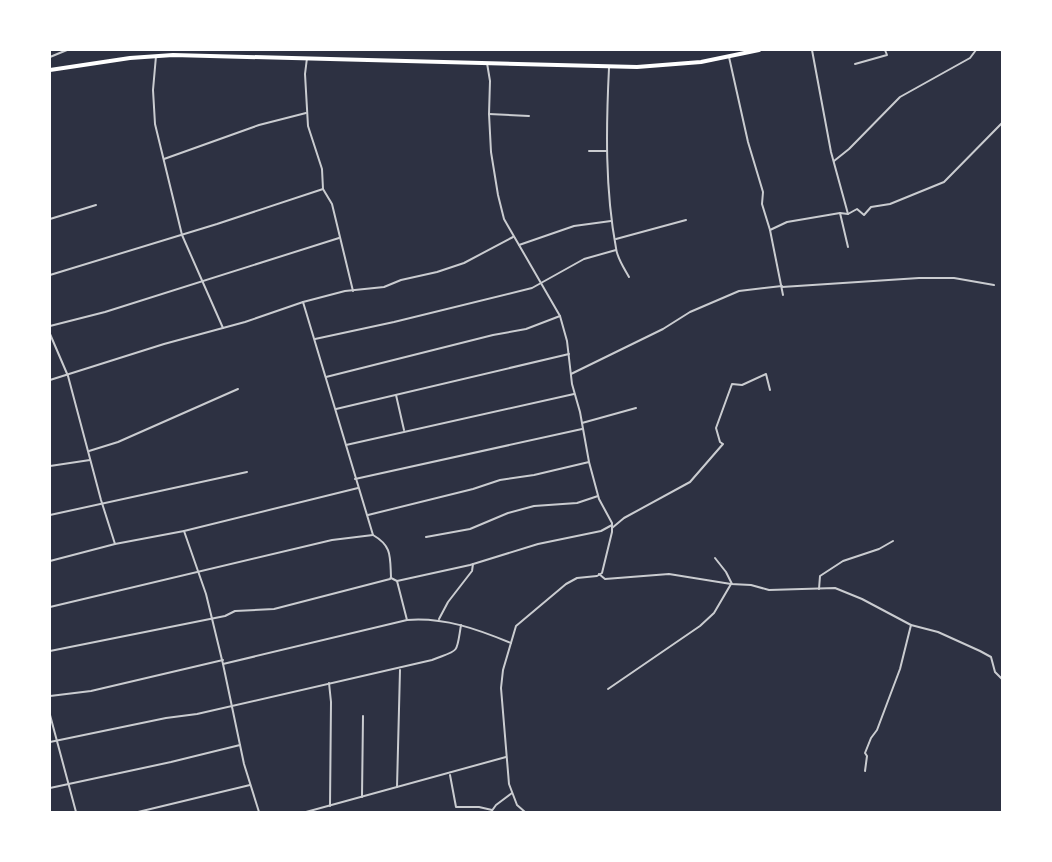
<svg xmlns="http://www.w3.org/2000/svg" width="1052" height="862" font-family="'DejaVu Sans',sans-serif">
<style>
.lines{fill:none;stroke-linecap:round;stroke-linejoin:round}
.minor{stroke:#caccd0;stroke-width:2}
.trunk{stroke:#fff;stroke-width:4}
</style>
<rect width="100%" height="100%" fill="#2d3142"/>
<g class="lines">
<g class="minor">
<path d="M812 50 831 152 848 214"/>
<path d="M1001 50 1002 51"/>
<path d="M156 56 153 90 155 124 182 235 223 328"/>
<path d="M50 57 67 50"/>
<path d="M729 57 748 142 763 192 762 204 770 230 783 295"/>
<path d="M307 58 305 74 308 126 322 169 323 189 332 204 353 291"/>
<path d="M487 63 490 81 489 114 491 152 498 195 504 219 560 316 567 341 572 384 580 412 589 462 599 499 612 523V532L602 573 597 576 577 578 566 584 516 626 503 670 501 688 509 784 517 805 525 812"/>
<path d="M855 64 887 55 885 50"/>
<path d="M609 68C606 128 605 189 616 248 617 258 624 268 629 277"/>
<path d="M489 114 529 116"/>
<path d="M589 151H607"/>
<path d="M164 159 259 125 306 113"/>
<path d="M834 161 849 149 900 97 970 58 976 50"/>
<path d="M840 213 848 247"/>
<path d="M50 219 96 205"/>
<path d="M770 230 787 222 840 213 848 214 857 209 864 215 871 207 890 204 944 182 1002 123"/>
<path d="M616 239 686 220"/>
<path d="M519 245 574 226 611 221"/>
<path d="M50 275 217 224 323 189"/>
<path d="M782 287 919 278H954L994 285"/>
<path d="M303 302 345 291 384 287 401 280 437 272 464 263 513 237"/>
<path d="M50 326 105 312 339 238"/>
<path d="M50 334 68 376 101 500 115 544 184 531 358 488"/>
<path d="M315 339 394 322 532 288 584 259 616 250"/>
<path d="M571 374 663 329 690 312 739 291 782 286"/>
<path d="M326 377 493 335 526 329 560 316"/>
<path d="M50 380 164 344 245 322 303 302 373 535C392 546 390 556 391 577L390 579 274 609 235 611 225 616 50 651"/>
<path d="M396 395 404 430"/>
<path d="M336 409 569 354"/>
<path d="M582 423 636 408"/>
<path d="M346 445 574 394"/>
<path d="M89 451 118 442 238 389"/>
<path d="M50 466 90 460"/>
<path d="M355 479 582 429"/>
<path d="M50 515 247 472"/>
<path d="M368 515 473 489 500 480 534 475 589 462"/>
<path d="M612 528 624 518 690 482 723 444 720 442 716 428 732 384 742 385 766 374 770 390"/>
<path d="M184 531 206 594 223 664 244 764 259 812"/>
<path d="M426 537 470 529 508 513 534 506 577 503 598 496"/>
<path d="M715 558 726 572 732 584"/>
<path d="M50 561 115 544"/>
<path d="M599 574 605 579 669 574 731 584 751 585 769 590 835 588 862 599 911 625 938 632 980 651 991 657 995 672 1002 679"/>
<path d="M391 578 397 581 470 565 538 544 601 531 612 525"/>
<path d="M397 581 407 620"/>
<path d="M819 589 820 576 843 561 879 549 893 541"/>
<path d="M50 607 332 540 373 535"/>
<path d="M439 619 448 602 472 571 473 564"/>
<path d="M223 664 407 620C444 617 477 629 511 643"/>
<path d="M329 683 331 702 330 806"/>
<path d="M608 689 700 626 714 613 731 584"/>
<path d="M50 696 91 691 223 660"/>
<path d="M50 715 76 812"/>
<path d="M50 742 166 718 197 714 432 660C460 649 456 655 461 625"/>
<path d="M865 771 867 756 865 753 871 738 877 730 900 669 911 625"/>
<path d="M450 775 456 807H479L492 810"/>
<path d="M397 787 400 670"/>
<path d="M50 788 171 762 240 745"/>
<path d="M362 797 363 716"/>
<path d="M138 812 250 785"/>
<path d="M306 812 506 757"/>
<path d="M491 812 496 805 512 793"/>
</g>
<path class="trunk" d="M50 70 130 58 173 55 637 67 701 62 759 50"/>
</g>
<rect width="1052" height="862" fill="none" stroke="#ffffff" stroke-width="102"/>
</svg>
